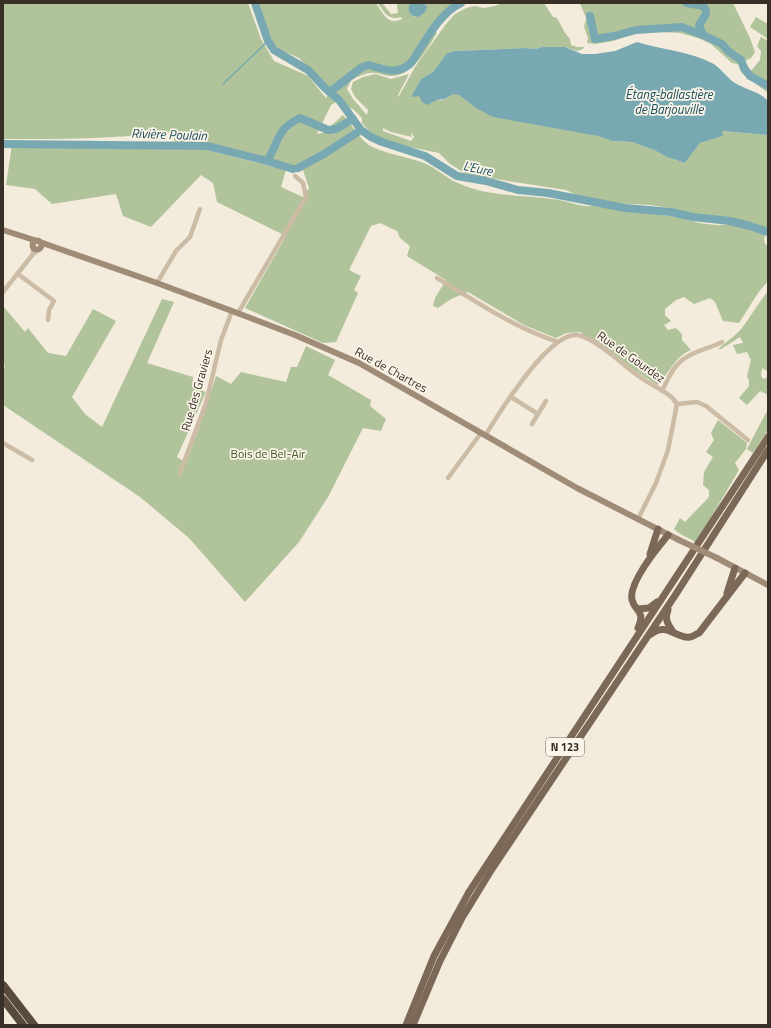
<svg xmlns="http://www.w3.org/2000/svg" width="771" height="1028" font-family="'Titillium Web',sans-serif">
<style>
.green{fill:#b0c39a;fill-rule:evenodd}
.water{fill:#78a9b2}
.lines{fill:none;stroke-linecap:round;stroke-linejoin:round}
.stream{stroke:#78a9b2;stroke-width:1.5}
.river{stroke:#78a9b2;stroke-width:8}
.street{stroke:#ccbca6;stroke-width:4.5}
.secondary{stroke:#a08b77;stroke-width:6}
.primary{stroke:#7b6857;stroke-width:7}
.highway{stroke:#594a3e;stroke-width:8}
.secondary-bridge{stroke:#a08b77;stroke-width:6}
.labels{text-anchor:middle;stroke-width:3.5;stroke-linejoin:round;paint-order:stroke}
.shield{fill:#fbf4e8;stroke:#726a61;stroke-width:1}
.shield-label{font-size:11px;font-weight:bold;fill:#382f27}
.street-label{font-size:12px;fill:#382f27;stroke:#fbf4e8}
.park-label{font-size:12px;fill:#415829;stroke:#fbf4e8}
.water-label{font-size:13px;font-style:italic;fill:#1a505c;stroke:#fbf4e8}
</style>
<rect width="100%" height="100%" fill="#f3ebdb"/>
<g class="green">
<path d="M3 3H248L261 39 274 61 308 76 326 98C328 92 360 69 368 66 386 72 396 77 412 64L434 31 437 33C427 49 413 77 390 76 385 76 380 73 375 73 367 72 358 77 351 80L347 89 353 99 367 115 368 110 355 97 351 89 353 82 363 77 375 74 391 79 409 74 397 97 399 96 415 67 446 24 455 14 466 8 475 6 483 8 495 6 502 3H544L553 17 557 18 565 33 570 39 571 45 577 47H584L583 49 577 51 565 47 556 48 542 47 536 49 525 48 455 51 447 53 433 72 421 79 413 94C419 96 439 103 445 99 448 98 451 95 453 93L459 95 466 100 598 136 612 141 632 142 654 150 667 157 685 163 700 143 723 136 721 131 768 135V229L741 221 711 218 670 208 650 205 611 203 579 196 566 190 470 175 461 171 449 163 439 153 405 146 381 139 369 131 362 123V118L353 109 346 107 339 100 331 105 317 134 331 131 332 125 343 115C351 123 360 140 369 145 382 153 408 157 424 163 436 168 446 178 458 183 490 198 525 194 559 200 570 202 581 207 592 206L684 218C696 223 708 225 721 225 726 225 731 223 737 224 747 226 756 230 766 233L764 239 765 244 768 246V281L758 293 739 323 723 321 715 302 710 298 694 304 684 297 676 300 665 309V315L671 321 664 325 668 330 676 328 682 334V340L691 350C675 356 670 373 657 385L634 370 617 356 583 335 581 332 566 333 556 338 524 325 468 292 451 299 438 308 433 306 435 298 446 280 407 256 410 246 400 238 397 231 380 223 371 226 349 270 361 276 354 290 358 293 336 342 323 343 245 308 286 236 217 202 213 183 201 175 151 227 123 216 116 194 52 204 35 189 6 185 12 144 206 150 286 170 281 187 303 197 309 188 303 170 273 160 201 142H175L172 132C115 139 60 139 3 139ZM383 128 391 132 412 137 411 134 412 133 414 137 411 141 383 131Z"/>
<path d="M258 3H376C383 14 388 26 402 19L401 17C389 21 384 13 378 3H382L391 14 398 13 397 6 398 3H411C407 9 409 14 415 17L422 15 426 5 425 3H456L446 10 438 19 407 64C388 75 379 60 362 66L329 90 313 74 299 58 281 50 274 44 263 20Z"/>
<path d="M580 3H733L750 38 755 52 751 58 745 61 739 57 741 65 732 63 711 44 698 38 680 33 660 32 636 33 613 41 595 44 587 43 588 38 584 27 586 18Z"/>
<path d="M756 17 768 24V39L750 27Z"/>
<path d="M761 37 768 41V93L743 74 740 70V67L751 71 760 60 761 51 757 46Z"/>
<path d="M768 291V370L767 371 762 368 761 376 763 379 768 377V395L760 391 747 405 739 398 749 386V381L747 376 751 360 747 352 737 354 733 345 743 343 740 337 721 349H718C726 342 735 336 742 328 751 316 759 302 768 291Z"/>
<path d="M162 299 174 302 147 363 193 377 192 387 206 392 177 457 186 463 202 420 216 376 231 384 241 372 286 382 291 367H297L306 346 335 360 328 375 371 400 370 406 386 419 381 431 363 428 328 497 299 542 245 602 189 538 140 497 3 405V371L5 367 3 361V306L25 332 28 328 48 353 66 356 93 309 116 321 72 397 85 414 102 427Z"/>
<path d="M768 409V430L753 453 747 449Z"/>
<path d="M718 420 747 443 746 449 735 463 739 470 696 543C689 537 681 536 674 529L680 518 685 522 709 497V490L703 485 704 472 713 457 706 452 714 440 711 433Z"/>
</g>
<g class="water">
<path d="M411 3H425L427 8 425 12 419 17 413 16C408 12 407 8 411 3Z"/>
<path d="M637 42C663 50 688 51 712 63 721 68 727 78 735 83 746 90 759 91 768 101V135L722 131 723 136 700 143 685 163 667 157 654 150 632 142 612 141 598 136 493 117 476 108 459 95 453 94 445 99 437 100 427 105 422 102 419 96 411 97 421 79 433 72 447 53 455 51 525 48 536 49 542 47H565L582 54H595L615 51Z"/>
</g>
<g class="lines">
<path class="stream" d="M223 84 268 41"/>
<g class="river">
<path d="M255 3 268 41 274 50 308 70 326 89 339 100 361 130 371 137 382 142 425 156 457 176 486 181 518 190 548 193 625 208 671 212 693 217 730 221 750 226 768 232"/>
<path d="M687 3 703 6 706 10V14L699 25 703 35 722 44 728 51 741 60 744 68 750 76 768 86"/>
<path d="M590 16 595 39 614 36 636 30 682 27 703 35"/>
<path d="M330 92 362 67 369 65C384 70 398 75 411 63 424 44 439 13 461 3"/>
<path d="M3 144 207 146 267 161C280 141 275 130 300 118L328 130 336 129 353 119"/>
<path d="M267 161 293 169"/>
<path d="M298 168 324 154 361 130"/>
</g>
<g class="street">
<path d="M33 254V247"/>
<path d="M18 274 54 301 49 310 48 320"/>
<path d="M437 278C476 301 514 328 558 342"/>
<path d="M157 283 176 251 190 237 200 209"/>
<path d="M3 292 33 254 38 250"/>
<path d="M238 313 306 197 303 183 295 176"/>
<path d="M662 391C667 381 672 368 681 361 692 351 709 349 722 342"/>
<path d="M511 397 538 414 532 424"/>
<path d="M538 414 546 401"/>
<path d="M485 436C499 413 549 332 577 335 591 336 617 359 628 368 633 372 638 376 643 379 654 387 670 392 677 404L697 402 706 406 748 440"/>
<path d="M3 443 32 460"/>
<path d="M180 473 206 403 221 340 232 311"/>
<path d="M448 478 481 433"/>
<path d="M638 519 656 483 668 450 677 404"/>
</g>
<g class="secondary">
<path d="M3 230 37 241"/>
<circle cx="37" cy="245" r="4.5"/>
<path d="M40 242 54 247 157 283 232 311 295 335 359 363 577 488 679 540"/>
<path d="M717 558 768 585"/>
</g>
<g class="primary">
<path d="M650 554 658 529"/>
<path d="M727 593 735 568"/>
<path d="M638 609 649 608 657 602"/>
<path d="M668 610C664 619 668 624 673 632"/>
<path d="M638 628C646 610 635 612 632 600 628 583 658 547 668 535"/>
<path d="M651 634C667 621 677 640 690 637 693 637 696 634 699 633L745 573"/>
<path d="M406 1025 434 956 469 892 768 437"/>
<path d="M413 1025 440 961 462 918 492 869 676 594 768 450"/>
</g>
<g class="highway">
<path d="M3 985 34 1025"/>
<path d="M3 999 23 1025"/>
</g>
<path class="secondary-bridge" d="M679 540 717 558"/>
</g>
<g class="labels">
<rect class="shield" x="546" y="738" width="38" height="18" rx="3"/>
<g class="shield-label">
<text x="565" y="751">N 123</text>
</g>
<g class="street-label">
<text transform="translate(631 357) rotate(35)" y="4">Rue de Gourdez</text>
<text transform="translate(391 370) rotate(29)" y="4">Rue de Chartres</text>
<text transform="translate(197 390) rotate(-74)" y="4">Rue des Graviers</text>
</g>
<g class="park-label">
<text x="268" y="458">Bois de Bel-Air</text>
</g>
<g class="water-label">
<text x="669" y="99">Étang-ballastière<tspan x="669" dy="15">de Barjouville</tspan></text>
<text transform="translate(169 134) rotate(2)" y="5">Rivière Poulain</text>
<text transform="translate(478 168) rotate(12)" y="5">L'Eure</text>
</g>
</g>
<rect width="771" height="1028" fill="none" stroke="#382f27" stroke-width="8"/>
</svg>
